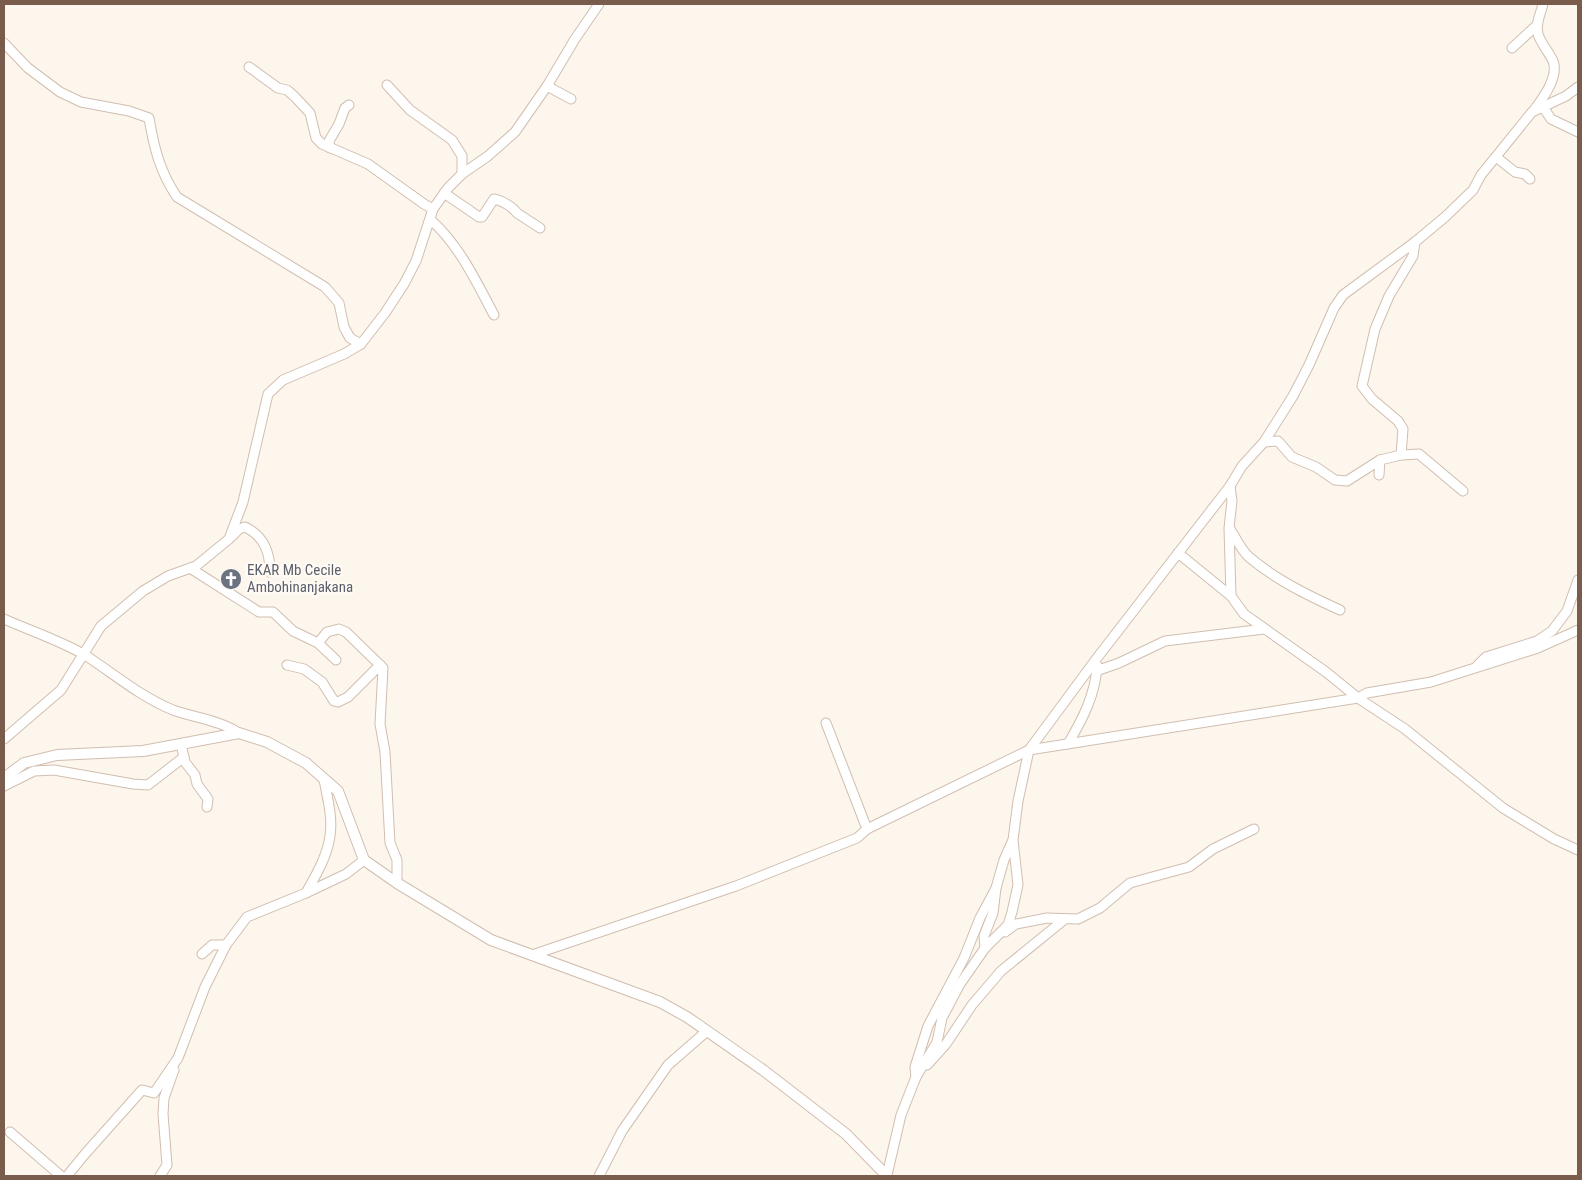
<svg xmlns="http://www.w3.org/2000/svg" width="1582" height="1180" font-family="'Roboto Condensed',sans-serif">
<style>
.lines{fill:none;stroke-linecap:round;stroke-linejoin:round}
.minor-casing{stroke:#d1beb0;stroke-width:11}
.tertiary-casing{stroke:#d1beb0;stroke-width:12}
.minor{stroke:#fff;stroke-width:9}
.tertiary{stroke:#fff;stroke-width:10}
.labels{text-anchor:middle;stroke-width:4.5;stroke-linejoin:round;paint-order:stroke}
.worship-label{font-size:15px;fill:#5b616d;stroke:#fffaf3;text-anchor:start}
</style>
<rect width="100%" height="100%" fill="#fdf6ec"/>
<g class="lines">
<g class="minor-casing">
<g id="minor">
<path d="M4 43 28 68 60 92 81 102 129 111 149 118C154 148 160 172 177 197L325 287 339 303 344 327 350 338 361 344"/>
<path d="M1512 48 1537 25"/>
<path d="M249 67 278 88 287 90 294 96 310 113 316 138 322 144 368 164 424 204 433 209"/>
<path d="M387 85 410 110 452 140 462 156V174"/>
<path d="M547 86 571 99"/>
<path d="M1543 107 1551 119 1578 132"/>
<path d="M1534 110C1543 98 1559 77 1553 61 1549 52 1541 44 1538 34 1535 24 1541 13 1543 4"/>
<path d="M330 148 329 141 339 124 345 108 349 105"/>
<path d="M1496 157 1515 172 1525 174 1530 179"/>
<path d="M444 193 479 217H482L494 199C501 200 513 207 517 213L540 228"/>
<path d="M431 220C459 245 476 281 494 315"/>
<path d="M1264 442 1278 441 1292 457 1316 467 1335 480 1347 481 1380 460"/>
<path d="M1401 455 1403 429 1398 421 1372 399 1362 386 1375 329 1389 296 1413 256 1415 242"/>
<path d="M1379 475 1380 460 1401 455 1419 454 1463 491"/>
<path d="M1230 486 1232 501 1229 528 1231 596 1244 614 1326 672 1358 698 1405 729 1503 808 1554 839 1578 850"/>
<path d="M1230 529C1236 538 1241 550 1249 557 1276 580 1309 596 1340 610"/>
<path d="M231 537 239 529 245 527C264 536 270 552 270 572"/>
<path d="M1178 553 1231 596"/>
<path d="M190 568 259 612H273L293 631 318 643 336 660"/>
<path d="M4 619C31 631 59 640 85 655 114 674 141 697 173 710 195 718 219 720 239 733"/>
<path d="M318 643 327 632 339 629 346 632 380 665"/>
<path d="M287 665 304 669 322 682 334 701 338 702 348 697 380 665 383 668 380 724 385 752 390 843 397 860V883"/>
<path d="M1477 666 1486 657 1537 641 1552 631 1567 611 1578 580"/>
<path d="M1096 671 1119 663 1165 641 1264 629"/>
<path d="M826 723 867 829"/>
<path d="M4 739 61 690 101 626 143 591 168 576 196 566 229 539 243 502 268 394 283 380 344 354 361 344 385 313 404 284 416 261 433 209 448 188 462 174 488 156 515 132 547 86 575 39 599 4"/>
<path d="M181 744 185 762 195 775 197 784 208 799 207 807"/>
<path d="M1068 744C1082 720 1096 694 1097 665"/>
<path d="M4 786 34 771 54 770 133 784 148 785 184 757"/>
<path d="M306 893 346 874 364 860"/>
<path d="M1005 932 1016 924 1047 918 1078 919 1100 908 1130 883 1189 867 1213 849 1254 829"/>
<path d="M985 948 984 936 993 913 996 888 1004 860 1012 842"/>
<path d="M202 954 212 945H226"/>
<path d="M532 955 736 886 857 838 867 829 1029 750 1097 658 1230 486 1242 466 1264 442 1293 396 1309 365 1334 308 1343 295 1415 242 1445 217 1473 190 1481 175 1532 112 1566 96 1578 87"/>
<path d="M927 1065 946 1044 972 1005 1001 971 1065 919"/>
<path d="M916 1077 915 1067 928 1026 964 958 980 918 996 888"/>
<path d="M10 1132 61 1176"/>
<path d="M887 1175 901 1115 916 1077 937 1042 942 1018 960 984 985 948 1008 925 1012 912 1018 885 1013 840 1018 801 1029 750 1358 698 1367 693 1431 682 1538 648 1578 630"/>
<path d="M67 1176 85 1154 142 1090 154 1093 178 1058 205 987 226 945 247 917 306 893C316 875 327 857 330 836 333 817 327 797 324 779"/>
<path d="M160 1176 167 1165 163 1114 164 1098 174 1070"/>
<path d="M599 1176 622 1131 668 1065 707 1031"/>
</g>
</g>
<g class="tertiary-casing">
<path id="tertiary" d="M4 778 24 763 57 755 143 751 239 733 267 742 306 763 338 791 364 860 397 883 491 940 660 1002 687 1017 763 1070 846 1134 887 1176"/>
</g>
<use href="#minor" class="minor"/>
<use href="#tertiary" class="tertiary"/>
</g>
<defs>
<g id="church-disc" transform="scale(1.125)"><circle r="9.5" fill="#6b7280" stroke="#fffaf3"/><path d="M-1.2-6h2.4v3.5h3.3v2.4h-3.3V6h-2.4V-.1h-3.3v-2.4h3.3Z" fill="#fff"/></g>
</defs>
<g fill-rule="evenodd">
<use href="#church-disc" x="231" y="579"/>
</g>
<g class="labels">
<g class="worship-label">
<text x="247" y="575">EKAR Mb Cecile<tspan x="247" dy="17">Ambohinanjakana</tspan></text>
</g>
</g>
<rect width="1582" height="1180" fill="none" stroke="#7a5c4d" stroke-width="10"/>
</svg>
